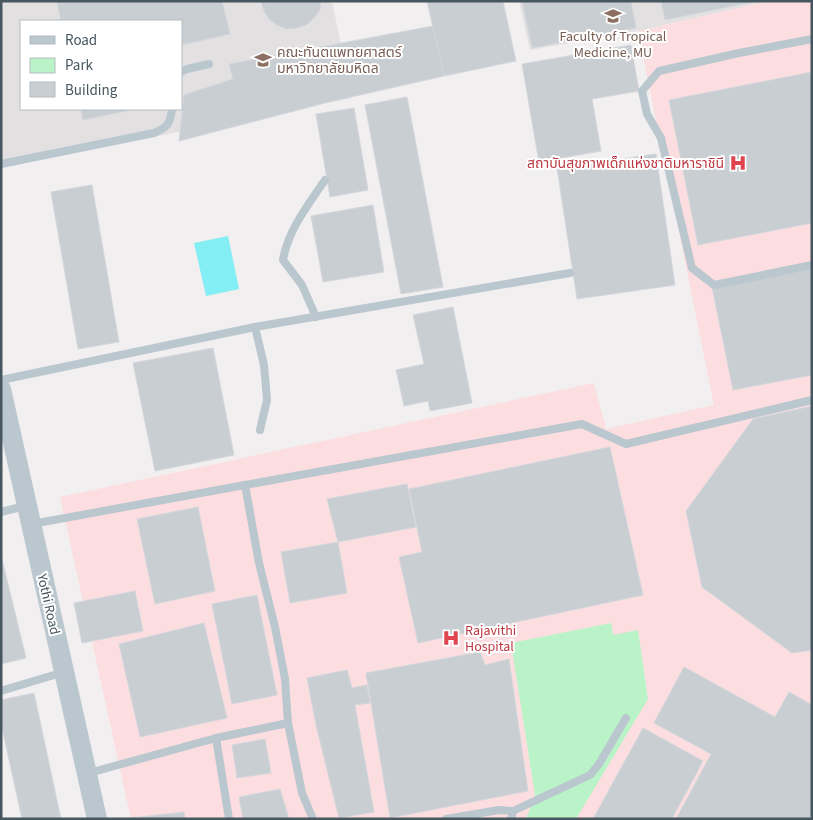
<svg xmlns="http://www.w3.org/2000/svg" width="813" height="820" font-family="'Source Sans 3','Noto Sans Thai',sans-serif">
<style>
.education{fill:#e3e0e2;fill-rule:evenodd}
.medical{fill:#fddee0}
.green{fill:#baf3c8}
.water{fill:#83eef4}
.building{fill:#c9ced3;stroke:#d3d7dc}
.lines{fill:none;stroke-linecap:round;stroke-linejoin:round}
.service{stroke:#bac7ce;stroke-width:8}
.tertiary{stroke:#bac7ce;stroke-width:20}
.labels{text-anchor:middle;stroke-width:4;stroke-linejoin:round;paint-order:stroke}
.education-label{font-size:14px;fill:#785e54;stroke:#fff}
.health-label{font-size:14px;fill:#be3a42;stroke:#fff;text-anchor:end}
.street-label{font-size:14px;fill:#46575f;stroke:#fff}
</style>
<rect width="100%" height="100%" fill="#f2eff0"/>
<g class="education">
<path d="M1 1H332L352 98 1 167ZM21 21H181V109H21Z"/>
<path d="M519 1H770L638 31 530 50Z"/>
</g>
<path class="medical" d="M770 1H812V819H131L60 497 594 383 606 429 714 405 638 31Z"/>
<path class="green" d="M611 623 613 635 638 630 648 699 576 819 549 818V819H526L535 795 511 643Z"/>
<path class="water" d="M228 236 239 289 206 296 194 243Z"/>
<g class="building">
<path d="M57 1H222L230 34 181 45V21H61Z"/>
<path d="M321 1 320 10 314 18 306 25 297 28 287 29 277 25 269 19 264 11 261 2Z"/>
<path d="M427 1H503L516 61 444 76Z"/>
<path d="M522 1H631L636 28 532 48Z"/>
<path d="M661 1H757L665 20Z"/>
<path d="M433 26 444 76 329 102 179 141 184 95 233 79 229 64Z"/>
<path d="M631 45 639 91 592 99 601 151 539 162 522 64Z"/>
<path d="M812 72V223L698 245 669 100Z"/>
<path d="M407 97 443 287 401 294 365 105Z"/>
<path d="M354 108 368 190 330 197 316 114Z"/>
<path d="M81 109H136L83 120Z"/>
<path d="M656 154 675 285 577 299 557 168Z"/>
<path d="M92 185 119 342 78 349 51 192Z"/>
<path d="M373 205 384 272 323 282 311 216Z"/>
<path d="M812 265V375L733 390 712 287Z"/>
<path d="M453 307 472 403 430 411 428 401 404 406 396 370 424 364 413 315Z"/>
<path d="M213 348 234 455 155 471 133 363Z"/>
<path d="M812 406V650L792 653 702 587 686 511 753 419Z"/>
<path d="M610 447 643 595 418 643 399 557 422 552 409 489Z"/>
<path d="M407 484 416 527 338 542 327 499Z"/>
<path d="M198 507 215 591 155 604 137 519Z"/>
<path d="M338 542 347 593 290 603 281 552Z"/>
<path d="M1 555 26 658 1 664Z"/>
<path d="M135 591 143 631 82 643 74 603Z"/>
<path d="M257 595 277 695 232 704 212 604Z"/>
<path d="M204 623 227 718 140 737 119 644Z"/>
<path d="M480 652 485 665 509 659 528 791 390 818 366 673Z"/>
<path d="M684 667 775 717 789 692 812 705V815L810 819H676L711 754 654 723Z"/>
<path d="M347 670 352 688 367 685 370 703 355 705 374 812 339 818 316 725 307 678Z"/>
<path d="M34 693 61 819H22L1 723V700Z"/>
<path d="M643 728 703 761 672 819H593Z"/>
<path d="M265 739 271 773 237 778 232 745Z"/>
<path d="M280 789 289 819H243L239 797Z"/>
<path d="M184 812 185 819 131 818Z"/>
</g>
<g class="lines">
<g class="service">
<path d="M812 39 739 53 659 71 642 91 647 114 661 138 692 268 714 285 812 265"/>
<path d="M181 72 187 69 209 64"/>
<path d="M1 164 154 133C168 127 170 124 172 109"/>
<path d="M316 317 302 285 283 260C288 230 308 205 325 180"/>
<path d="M255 327 264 365 267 400 260 430"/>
<path d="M1 380 255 327 570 273"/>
<path d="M1 512 25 506"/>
<path d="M32 524 245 485 582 424 626 444 812 400"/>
<path d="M1 691 64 672"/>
<path d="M288 723 302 793 313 819"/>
<path d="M89 773 216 738"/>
<path d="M513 811 590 775 599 764 626 718"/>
<path d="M229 819 216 738 288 723 285 679 275 627 259 563 245 485"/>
<path d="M446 819 499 810 513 811 511 819"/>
</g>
<path class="tertiary" d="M1 389 97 819"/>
</g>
<defs>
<g id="university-bare" transform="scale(1.35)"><path d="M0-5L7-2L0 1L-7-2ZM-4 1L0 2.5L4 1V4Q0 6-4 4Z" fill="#8d6e63" stroke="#fff" stroke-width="2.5" paint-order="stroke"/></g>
<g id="hospital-bare" transform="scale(1.35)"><path d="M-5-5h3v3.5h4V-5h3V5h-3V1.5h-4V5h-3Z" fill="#e0444e" stroke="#fff" stroke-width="2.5" paint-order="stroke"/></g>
</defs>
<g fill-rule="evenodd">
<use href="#university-bare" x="613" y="16"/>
<use href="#university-bare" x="263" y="60"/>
<use href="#hospital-bare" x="738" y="163"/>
<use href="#hospital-bare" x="451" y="638"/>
</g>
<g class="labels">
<g class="education-label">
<text x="613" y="41">Faculty of Tropical<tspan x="613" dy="16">Medicine, MU</tspan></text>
<text x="277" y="57" text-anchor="start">คณะทันตแพทยศาสตร์<tspan x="277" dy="16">มหาวิทยาลัยมหิดล</tspan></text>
</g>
<g class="health-label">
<text x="724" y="168">สถาบันสุขภาพเด็กแห่งชาติมหาราชินี</text>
<text x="465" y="635" text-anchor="start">Rajavithi<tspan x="465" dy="16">Hospital</tspan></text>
</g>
<g class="street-label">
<text transform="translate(49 604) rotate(77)" y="5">Yothi Road</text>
</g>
</g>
<rect width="813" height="820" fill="none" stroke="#46575f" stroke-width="5"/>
<rect x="20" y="20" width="162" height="90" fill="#ffffff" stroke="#b5bcbf"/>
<rect x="30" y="36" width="25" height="8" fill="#bac7ce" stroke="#b5bcbf"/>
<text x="65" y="45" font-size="15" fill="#46575f">Road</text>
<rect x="30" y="58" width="25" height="15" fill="#baf3c8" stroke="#b5bcbf"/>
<text x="65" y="70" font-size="15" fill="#46575f">Park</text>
<rect x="30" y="82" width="25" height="15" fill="#c9ced3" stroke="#b5bcbf"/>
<text x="65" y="95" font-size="15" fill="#46575f">Building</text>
</svg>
